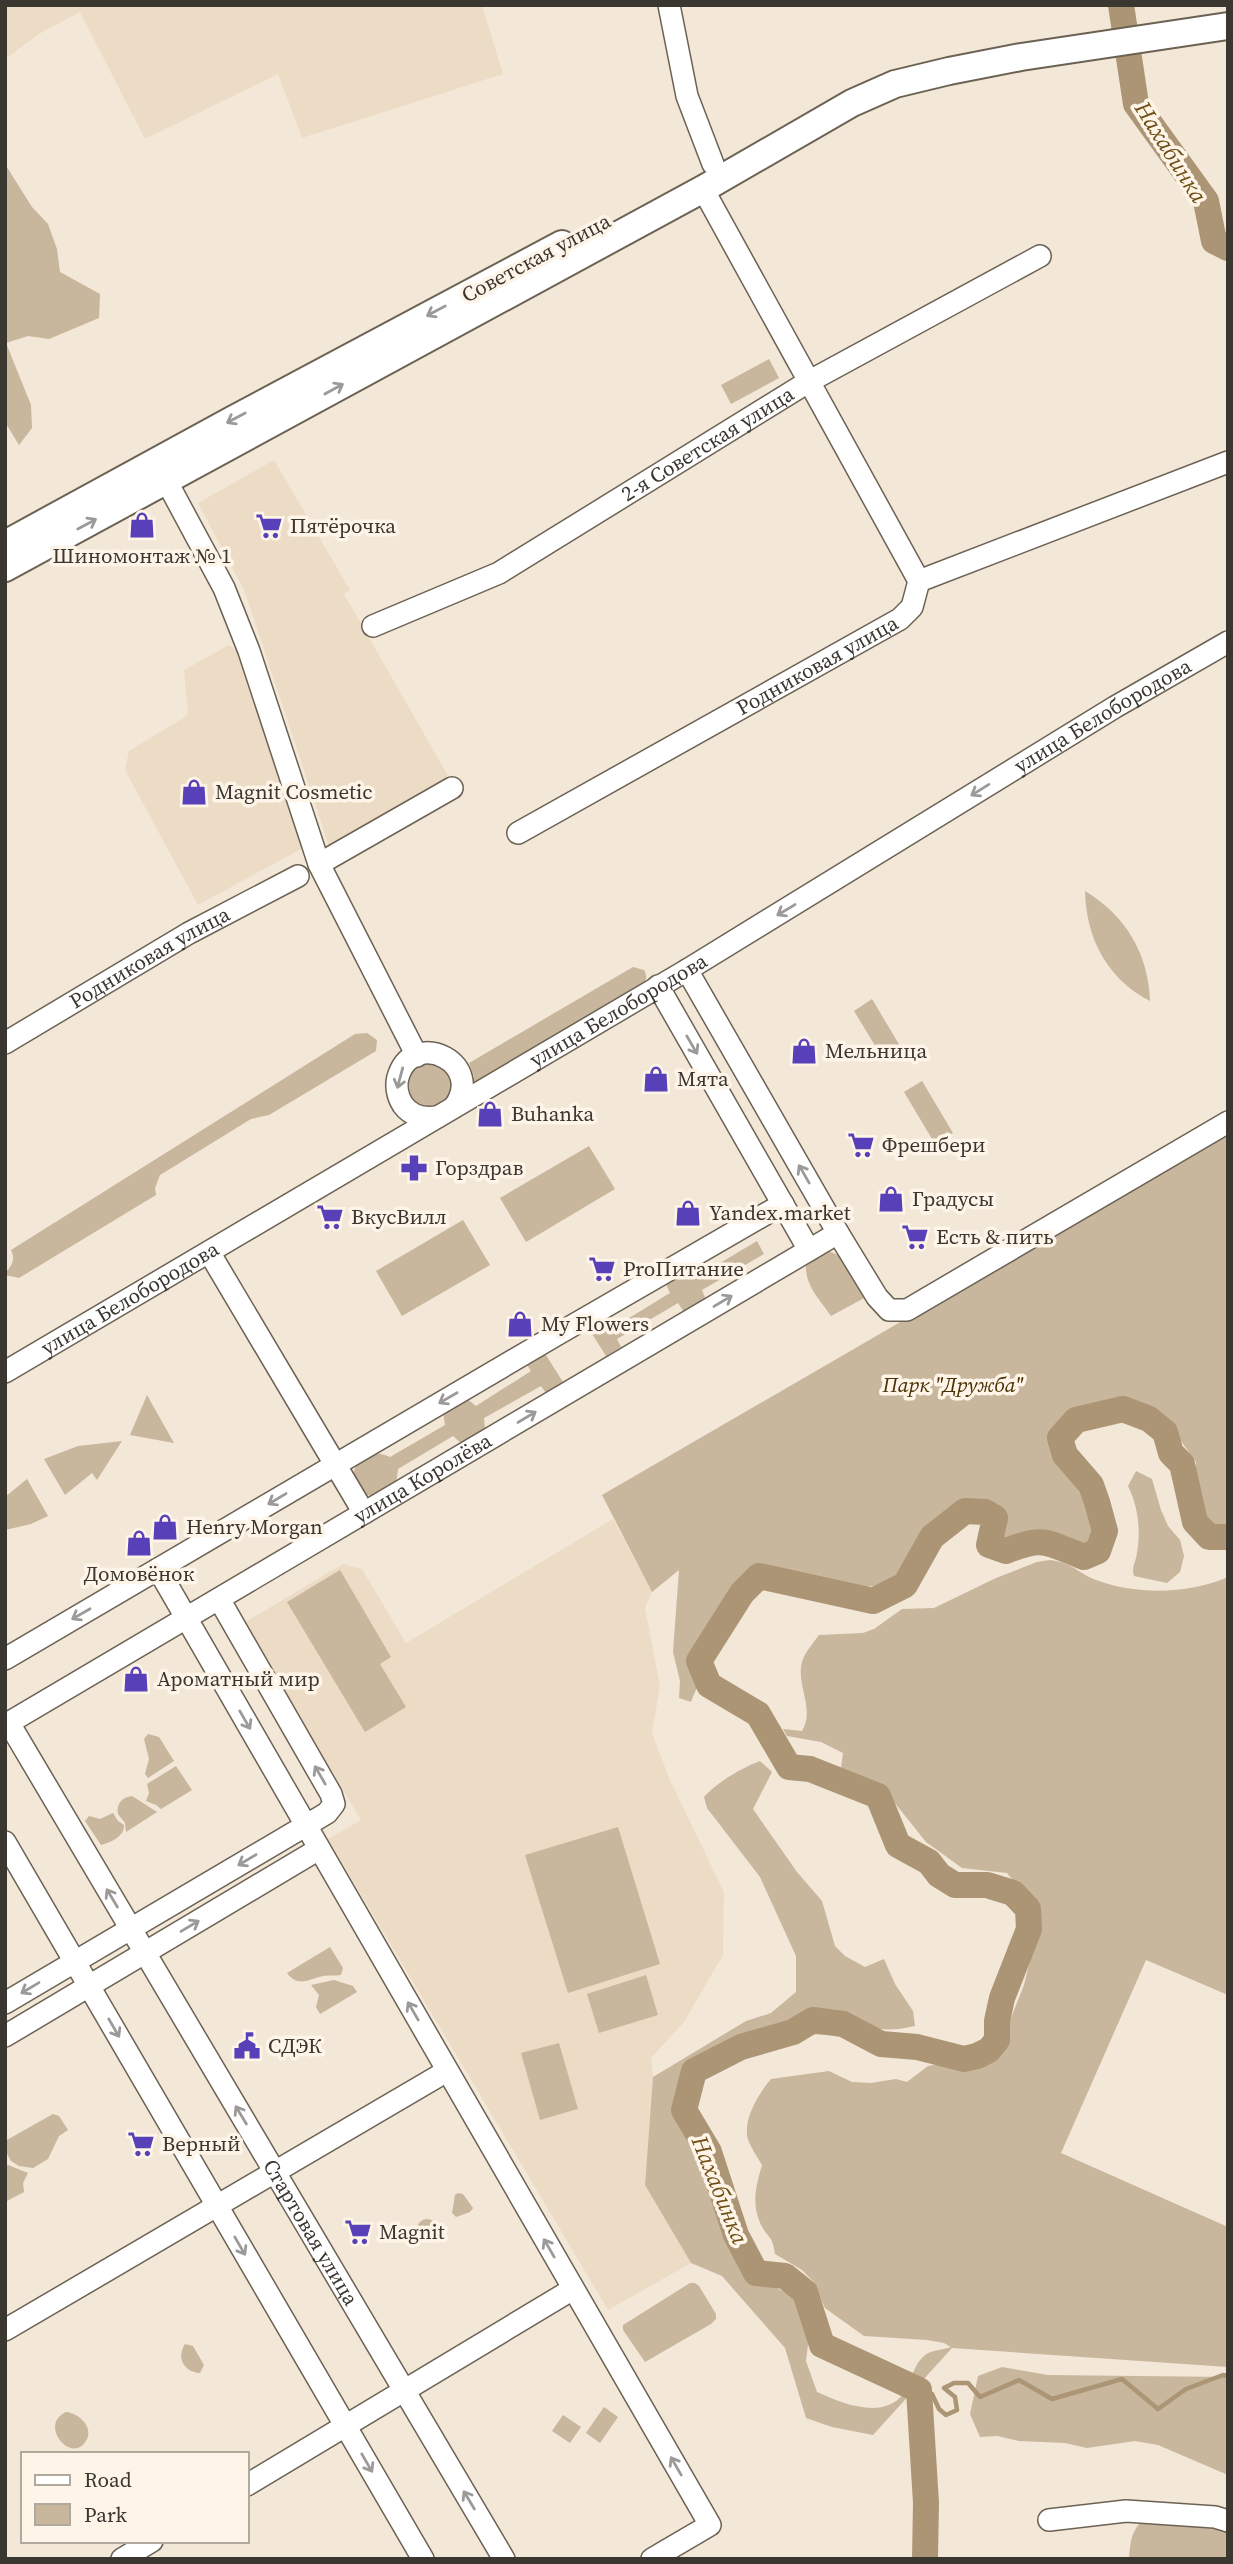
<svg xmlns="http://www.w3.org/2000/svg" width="1233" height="2564" font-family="'Source Serif 4',serif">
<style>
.built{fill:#ecdcc6}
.green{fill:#c8b69d}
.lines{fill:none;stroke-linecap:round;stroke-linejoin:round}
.stream{stroke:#ac9575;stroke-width:4.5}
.river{stroke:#ac9575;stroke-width:26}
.minor-casing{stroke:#6c6254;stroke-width:24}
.major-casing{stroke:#6c6254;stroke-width:30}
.minor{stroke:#fff;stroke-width:21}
.major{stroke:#fff;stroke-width:26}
.oneway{stroke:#9c9a98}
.labels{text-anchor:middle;stroke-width:7;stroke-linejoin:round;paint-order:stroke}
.street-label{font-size:21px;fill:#3a3630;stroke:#fef5e8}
.poi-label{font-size:21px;fill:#3a3630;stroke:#fef5e8;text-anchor:start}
.park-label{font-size:21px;font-style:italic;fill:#493004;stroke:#fef5e8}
.water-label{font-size:23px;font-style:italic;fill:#6f4e16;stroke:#fef5e8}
</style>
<rect width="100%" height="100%" fill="#f3e7d7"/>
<g class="built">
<path d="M5 5H482L503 74 302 138 278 74 145 139 80 12 42 32 5 59Z"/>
<path d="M274 460 350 590 344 594 451 781 330 849 245 592 198 503Z"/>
<path d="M229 645 237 651 303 848 198 905 125 770 129 751 188 715 184 670Z"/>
<path d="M613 1519 652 1592 645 1608 660 1686 652 1733 669 1778 724 1892 723 1955 684 2022 651 2058 653 2077 645 2185 691 2263 608 2310 328 1839 361 1820 244 1623 343 1564 362 1569 406 1643Z"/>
</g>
<g class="green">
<path d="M5 164 32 207 48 224 57 249 60 272 100 294 99 318 49 339 28 336 6 343 31 405 32 428 19 445 5 422Z"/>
<path d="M769 359 779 378 731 404 721 385Z"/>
<path d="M1085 891C1126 916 1148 953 1150 1001 1107 979 1086 938 1085 891Z"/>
<path d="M633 967 644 970C648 978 646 981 641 987L473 1085 474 1077 469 1063Z"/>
<path d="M872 999 903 1051 885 1062 854 1011Z"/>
<path d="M367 1033 377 1040 376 1051 269 1115 251 1119 160 1175 155 1188 156 1195 19 1278 5 1275V1271L8 1270C13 1263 15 1259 11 1250L355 1034Z"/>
<circle cx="429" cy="1086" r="23"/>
<path d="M922 1081 953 1133 935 1144 904 1092Z"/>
<path d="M1228 1132 1227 1528 1210 1529 1201 1514 1196 1479V1462L1176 1434 1163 1422 1106 1409 1055 1438V1455L1065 1468 1090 1492 1101 1526 1099 1542 1083 1550 1036 1531 1020 1541 1002 1542C999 1522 994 1512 976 1502L959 1507 931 1529 924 1544 902 1572 887 1584 853 1589 818 1583 780 1580 764 1574C720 1592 729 1627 711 1663 704 1677 696 1687 691 1702L679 1698 680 1681 673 1652 679 1570 652 1592 602 1495Z"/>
<path d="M589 1146 615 1189 526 1242 500 1198Z"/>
<path d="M463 1220 490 1265 402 1316 376 1271Z"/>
<path d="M757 1241 764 1254 702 1290 705 1298 684 1312 678 1303 617 1339 621 1347 606 1356 589 1329 604 1320 611 1329 670 1293 666 1284 687 1271 695 1278Z"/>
<path d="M825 1251C848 1253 855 1278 866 1297L831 1316C821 1301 805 1286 806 1266L815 1256Z"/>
<path d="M544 1352 563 1382 546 1393 541 1386 484 1418 485 1430 462 1444 453 1436 398 1469 396 1484 375 1497 364 1494 353 1474C359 1454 371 1449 390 1457L445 1425 443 1411 466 1398 476 1406 531 1371 526 1363Z"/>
<path d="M147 1395 174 1443 130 1435Z"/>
<path d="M122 1441 97 1480 92 1473 65 1495 44 1459 78 1446Z"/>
<path d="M1136 1471 1152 1479 1161 1510 1168 1526 1180 1540 1184 1556 1180 1572 1167 1583 1134 1576C1131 1567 1136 1562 1137 1553 1141 1530 1138 1506 1128 1486Z"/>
<path d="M27 1479 48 1516 31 1524 5 1530V1497Z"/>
<path d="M1050 1560C1075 1563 1079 1575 1099 1581 1138 1595 1190 1594 1228 1577V1995L1146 1960 1061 2153 1228 2227V2367L952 2348 873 2435 832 2427 806 2418 785 2348 722 2276 691 2263 645 2185 653 2077 746 2021 771 2013 796 1992V1956L760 1877 707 1808 704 1797C717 1782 742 1768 760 1761L772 1772 753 1809 797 1872 822 1901 835 1946 845 1956 865 1967 884 1959 895 1984 913 2011 915 2026C883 2033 871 2030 843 2014L833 2035C794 2032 735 2044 704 2069 695 2076 690 2085 684 2094L694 2129 696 2146 703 2161 717 2172 727 2186 748 2270 762 2281 795 2297 805 2311 810 2327 806 2361 817 2392C841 2403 884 2421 904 2393 912 2380 913 2365 925 2355 932 2350 943 2350 951 2347L944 2343 927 2340 864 2336 825 2308 813 2281 802 2270 775 2254C772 2234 769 2240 761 2225 751 2204 756 2186 762 2165 757 2156 748 2144 747 2135 745 2116 759 2093 771 2079L829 2071 852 2082 871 2083 896 2079 907 2082 928 2066 951 2062 972 2066 991 2062 1003 2049 1007 2028 1024 1985 1040 1920 1027 1898 1007 1873 962 1868 926 1842 890 1797 869 1779 841 1768 843 1753 821 1742 787 1736 783 1729 802 1731C816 1708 794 1683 803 1659 806 1651 814 1642 819 1635L863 1633 874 1629 902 1609 934 1608 996 1578 1037 1562Z"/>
<path d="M340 1570 391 1657 380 1664 406 1707 365 1732 287 1602Z"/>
<path d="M148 1734 159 1737 174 1761 148 1778 145 1774 149 1759 144 1739Z"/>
<path d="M176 1766 192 1790 161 1809 156 1805 146 1801 149 1793 147 1784Z"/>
<path d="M132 1796 157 1812 126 1832 125 1823 118 1814C116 1804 122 1797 132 1796Z"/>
<path d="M113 1813 118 1821 124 1825C125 1836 110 1843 101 1845L85 1821 89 1816 100 1819Z"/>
<path d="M618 1827 660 1964 568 1993 525 1855Z"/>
<path d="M330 1947 343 1968 341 1975C335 1976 329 1975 323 1976 309 1979 298 1988 287 1973Z"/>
<path d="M646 1975 658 2015 599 2033 587 1994Z"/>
<path d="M334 1980 353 1986 357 1992 320 2014 316 2007 319 1995 311 1985Z"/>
<path d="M559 2043 578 2109 540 2120 521 2053Z"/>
<path d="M53 2114 59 2116 68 2130 59 2136 48 2159 33 2168 19 2166 11 2161 5 2150V2141Z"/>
<path d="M8 2165 28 2173 23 2183 24 2192 5 2202V2166Z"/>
<path d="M458 2193 463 2194 473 2208 470 2212 456 2217 452 2213 455 2195Z"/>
<circle cx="427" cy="2229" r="10"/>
<path d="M690 2283H695L699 2286 716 2314V2319L711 2324 645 2362 623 2330V2325Z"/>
<path d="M185 2344 193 2346 204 2365 200 2373C184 2372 176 2358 185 2344Z"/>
<path d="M1002 2367 1048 2375 1228 2377V2475L1158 2445 1135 2441 1087 2448 1065 2443 1019 2441 997 2436 980 2437 970 2414 978 2376Z"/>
<path d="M604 2407 618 2417 600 2443 586 2433Z"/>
<path d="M66 2412C78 2413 93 2426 87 2439 73 2467 37 2425 66 2412Z"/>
<path d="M563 2415 581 2427 570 2443 552 2431Z"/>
<path d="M1144 2519 1228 2528V2559H1129C1130 2542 1131 2531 1144 2519Z"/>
</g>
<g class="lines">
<path class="stream" d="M921 2397 932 2394 939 2409 946 2415 957 2410 955 2397 944 2388 954 2383H968L980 2397 1019 2380 1052 2399 1122 2379 1158 2409 1186 2389 1223 2375 1228 2376"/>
<g class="river">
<path d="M1121 5 1136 104 1206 201 1214 241 1228 248"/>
<path d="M925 2559 926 2503 919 2390 822 2345 805 2292 785 2276 756 2273 736 2235 709 2152 684 2110 694 2071 741 2047 793 2032 813 2020 843 2024 881 2044 917 2047 964 2059 977 2056 989 2050 997 2040V2021L1002 1998 1029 1929 1028 1909 1013 1893 987 1885H955L939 1875 929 1862 898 1845 878 1796 810 1769 789 1767 758 1714 709 1685 699 1661 742 1593 759 1576 873 1601 905 1585 932 1537 965 1511 985 1512 995 1518 989 1545 1006 1551C1045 1535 1047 1543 1084 1557L1098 1551 1105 1531 1097 1502 1091 1485 1065 1455 1060 1438 1076 1420 1123 1409 1149 1419 1165 1432 1171 1453 1182 1464 1195 1522 1209 1537H1228"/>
</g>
<g class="minor-casing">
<g id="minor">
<path d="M669 5 687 96 713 164"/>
<path d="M703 189 919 581"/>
<path d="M160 469 224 588 249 651 319 864 417 1056"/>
<path id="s1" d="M373 626 499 573 808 382 1040 256"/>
<path id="s2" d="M518 833 900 619 912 607 919 581 1228 462"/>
<path d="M319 864 452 788"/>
<path d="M687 970 838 1233 877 1297 889 1310H907L1228 1122"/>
<path d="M658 986 809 1250"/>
<path id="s3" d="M5 1043 189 933 298 876"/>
<path d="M437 1117C424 1119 411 1116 403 1105 397 1096 395 1084 399 1074 416 1028 486 1065 454 1107"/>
<path d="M209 1252 364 1513"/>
<path id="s4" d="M5 1372 687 970 1115 707 1228 642"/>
<path d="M158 1569 710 2525 652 2559"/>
<path d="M5 1659 558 1334 783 1204"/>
<path id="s5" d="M9 1723 504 2559"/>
<path id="s6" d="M5 1725 838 1233"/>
<path d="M5 1842 423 2559"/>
<path d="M5 2003 327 1813 334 1804 331 1794 219 1599"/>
<path d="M5 2036 319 1849"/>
<path d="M5 2330 447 2071"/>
<path d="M247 2485 573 2289"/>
<path d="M1049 2520 1126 2511 1215 2517 1228 2521"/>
<path d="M122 2559 152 2541"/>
</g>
</g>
<g class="major-casing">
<g id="major">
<path d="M5 544 234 419 562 244"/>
<path d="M5 568 703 189 852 103 895 84 949 71 1021 57 1228 26"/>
</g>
</g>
<use href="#minor" class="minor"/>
<use href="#major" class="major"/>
</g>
<defs><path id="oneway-shaft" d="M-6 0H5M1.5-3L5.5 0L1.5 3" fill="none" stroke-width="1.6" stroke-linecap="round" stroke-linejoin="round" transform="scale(1.75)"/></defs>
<g class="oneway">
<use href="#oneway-shaft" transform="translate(436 311) rotate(152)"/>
<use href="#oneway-shaft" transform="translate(334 389) rotate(-29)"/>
<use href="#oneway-shaft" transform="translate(236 418) rotate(152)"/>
<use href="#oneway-shaft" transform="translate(87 524) rotate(-28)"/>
<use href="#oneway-shaft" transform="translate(980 790) rotate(148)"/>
<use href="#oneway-shaft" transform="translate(786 910) rotate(149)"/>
<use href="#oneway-shaft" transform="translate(692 1045) rotate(60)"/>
<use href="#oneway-shaft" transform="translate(400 1078) rotate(105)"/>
<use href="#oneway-shaft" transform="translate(804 1174) rotate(-120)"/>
<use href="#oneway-shaft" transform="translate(723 1301) rotate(-31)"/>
<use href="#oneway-shaft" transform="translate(448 1398) rotate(150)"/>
<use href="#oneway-shaft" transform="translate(527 1417) rotate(-31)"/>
<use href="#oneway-shaft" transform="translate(277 1499) rotate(149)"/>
<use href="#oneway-shaft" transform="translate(81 1614) rotate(150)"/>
<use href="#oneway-shaft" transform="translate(245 1720) rotate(60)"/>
<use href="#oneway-shaft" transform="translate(320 1775) rotate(-120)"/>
<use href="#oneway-shaft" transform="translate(247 1860) rotate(149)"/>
<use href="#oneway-shaft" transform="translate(112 1898) rotate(-121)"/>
<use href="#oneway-shaft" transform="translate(190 1926) rotate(-31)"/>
<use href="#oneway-shaft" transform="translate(30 1988) rotate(149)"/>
<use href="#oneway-shaft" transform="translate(413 2011) rotate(-120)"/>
<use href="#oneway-shaft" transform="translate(114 2028) rotate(60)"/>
<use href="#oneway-shaft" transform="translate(241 2115) rotate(-121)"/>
<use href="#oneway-shaft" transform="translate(240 2246) rotate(60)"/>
<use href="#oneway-shaft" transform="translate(549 2248) rotate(-120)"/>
<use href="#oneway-shaft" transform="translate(367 2463) rotate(60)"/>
<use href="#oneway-shaft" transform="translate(676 2466) rotate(-120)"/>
<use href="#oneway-shaft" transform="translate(469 2500) rotate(-121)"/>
</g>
<defs>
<g id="shop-bare" transform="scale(2.1)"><path d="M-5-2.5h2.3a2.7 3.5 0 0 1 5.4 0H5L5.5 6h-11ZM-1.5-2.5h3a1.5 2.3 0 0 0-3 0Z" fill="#5740b8" stroke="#fef5e8" stroke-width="2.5" paint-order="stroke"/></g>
<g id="supermarket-bare" transform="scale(2.1)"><path d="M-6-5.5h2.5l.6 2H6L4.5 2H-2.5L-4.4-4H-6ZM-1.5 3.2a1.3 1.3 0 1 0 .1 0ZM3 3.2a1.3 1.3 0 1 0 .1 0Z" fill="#5740b8" stroke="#fef5e8" stroke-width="2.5" paint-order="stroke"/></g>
<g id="pharmacy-bare" transform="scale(2.1)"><path d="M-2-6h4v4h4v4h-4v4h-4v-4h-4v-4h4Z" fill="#5740b8" stroke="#fef5e8" stroke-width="2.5" paint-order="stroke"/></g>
<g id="civic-bare" transform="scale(2.1)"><path d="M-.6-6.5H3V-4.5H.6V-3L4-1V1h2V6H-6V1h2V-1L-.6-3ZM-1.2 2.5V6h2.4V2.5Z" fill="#5740b8" stroke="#fef5e8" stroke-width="2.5" paint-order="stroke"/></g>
</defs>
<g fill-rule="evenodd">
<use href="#shop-bare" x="142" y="525"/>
<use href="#supermarket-bare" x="269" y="526"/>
<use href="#shop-bare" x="194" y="792"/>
<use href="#shop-bare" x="804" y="1051"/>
<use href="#shop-bare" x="656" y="1079"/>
<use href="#shop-bare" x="490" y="1114"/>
<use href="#supermarket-bare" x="861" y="1145"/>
<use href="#pharmacy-bare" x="414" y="1168"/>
<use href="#shop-bare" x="891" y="1199"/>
<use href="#shop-bare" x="688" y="1213"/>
<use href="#supermarket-bare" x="330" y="1217"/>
<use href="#supermarket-bare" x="915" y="1237"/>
<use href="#supermarket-bare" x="602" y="1269"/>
<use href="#shop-bare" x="520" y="1324"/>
<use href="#shop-bare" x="165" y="1527"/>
<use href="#shop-bare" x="139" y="1543"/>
<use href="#shop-bare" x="136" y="1679"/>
<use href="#civic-bare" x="247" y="2046"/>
<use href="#supermarket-bare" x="141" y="2144"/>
<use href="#supermarket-bare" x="358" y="2232"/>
</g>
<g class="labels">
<g class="street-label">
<text transform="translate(536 258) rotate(-28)" y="7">Советская улица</text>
<text dy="7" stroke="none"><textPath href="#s1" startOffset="382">2-я Советская улица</textPath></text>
<text dy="7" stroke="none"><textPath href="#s2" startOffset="343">Родниковая улица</textPath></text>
<text dy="7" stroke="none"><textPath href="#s4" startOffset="1279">улица Белобородова</textPath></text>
<text dy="7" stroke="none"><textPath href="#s3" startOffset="168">Родниковая улица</textPath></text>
<text dy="7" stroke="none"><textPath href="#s4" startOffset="712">улица Белобородова</textPath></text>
<text dy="7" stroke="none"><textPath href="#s4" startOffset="145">улица Белобородова</textPath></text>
<text dy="7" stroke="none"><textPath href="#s6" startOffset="485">улица Королёва</textPath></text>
<text dy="7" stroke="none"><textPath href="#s5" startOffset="592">Стартовая улица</textPath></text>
</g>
<g class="poi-label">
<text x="290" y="533">Пятёрочка</text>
<text x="142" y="563" text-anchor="middle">Шиномонтаж № 1</text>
<text x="215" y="799">Magnit Cosmetic</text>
<text x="825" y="1058">Мельница</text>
<text x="677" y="1086">Мята</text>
<text x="511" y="1121">Buhanka</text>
<text x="882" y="1152">Фрешбери</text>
<text x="435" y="1175">Горздрав</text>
<text x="912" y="1206">Градусы</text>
<text x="709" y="1220">Yandex.market</text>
<text x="351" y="1224">ВкусВилл</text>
<text x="936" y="1244">Есть &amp; пить</text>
<text x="623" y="1276">ProПитание</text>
<text x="541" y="1331">My Flowers</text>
<text x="186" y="1534">Henry Morgan</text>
<text x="139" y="1581" text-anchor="middle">Домовёнок</text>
<text x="157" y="1686">Ароматный мир</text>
<text x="268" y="2053">СДЭК</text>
<text x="162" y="2151">Верный</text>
<text x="379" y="2239">Magnit</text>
</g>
<g class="park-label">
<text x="953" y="1392">Парк "Дружба"</text>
</g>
<g class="water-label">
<text transform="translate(1171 152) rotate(58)" y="8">Нахабинка</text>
<text transform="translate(720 2190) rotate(68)" y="8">Нахабинка</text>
</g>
</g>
<rect width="1233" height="2564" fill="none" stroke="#3a3630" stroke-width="14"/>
<rect x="21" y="2452" width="228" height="91" fill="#fef5e8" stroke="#b0a99e" stroke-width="2"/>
<rect x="35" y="2475" width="35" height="10" fill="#ffffff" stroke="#b0a99e" stroke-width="2"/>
<text x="84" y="2487" font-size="21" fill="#3a3630">Road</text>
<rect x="35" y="2504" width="35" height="21" fill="#c8b69d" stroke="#b0a99e" stroke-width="2"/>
<text x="84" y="2522" font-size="21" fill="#3a3630">Park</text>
</svg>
